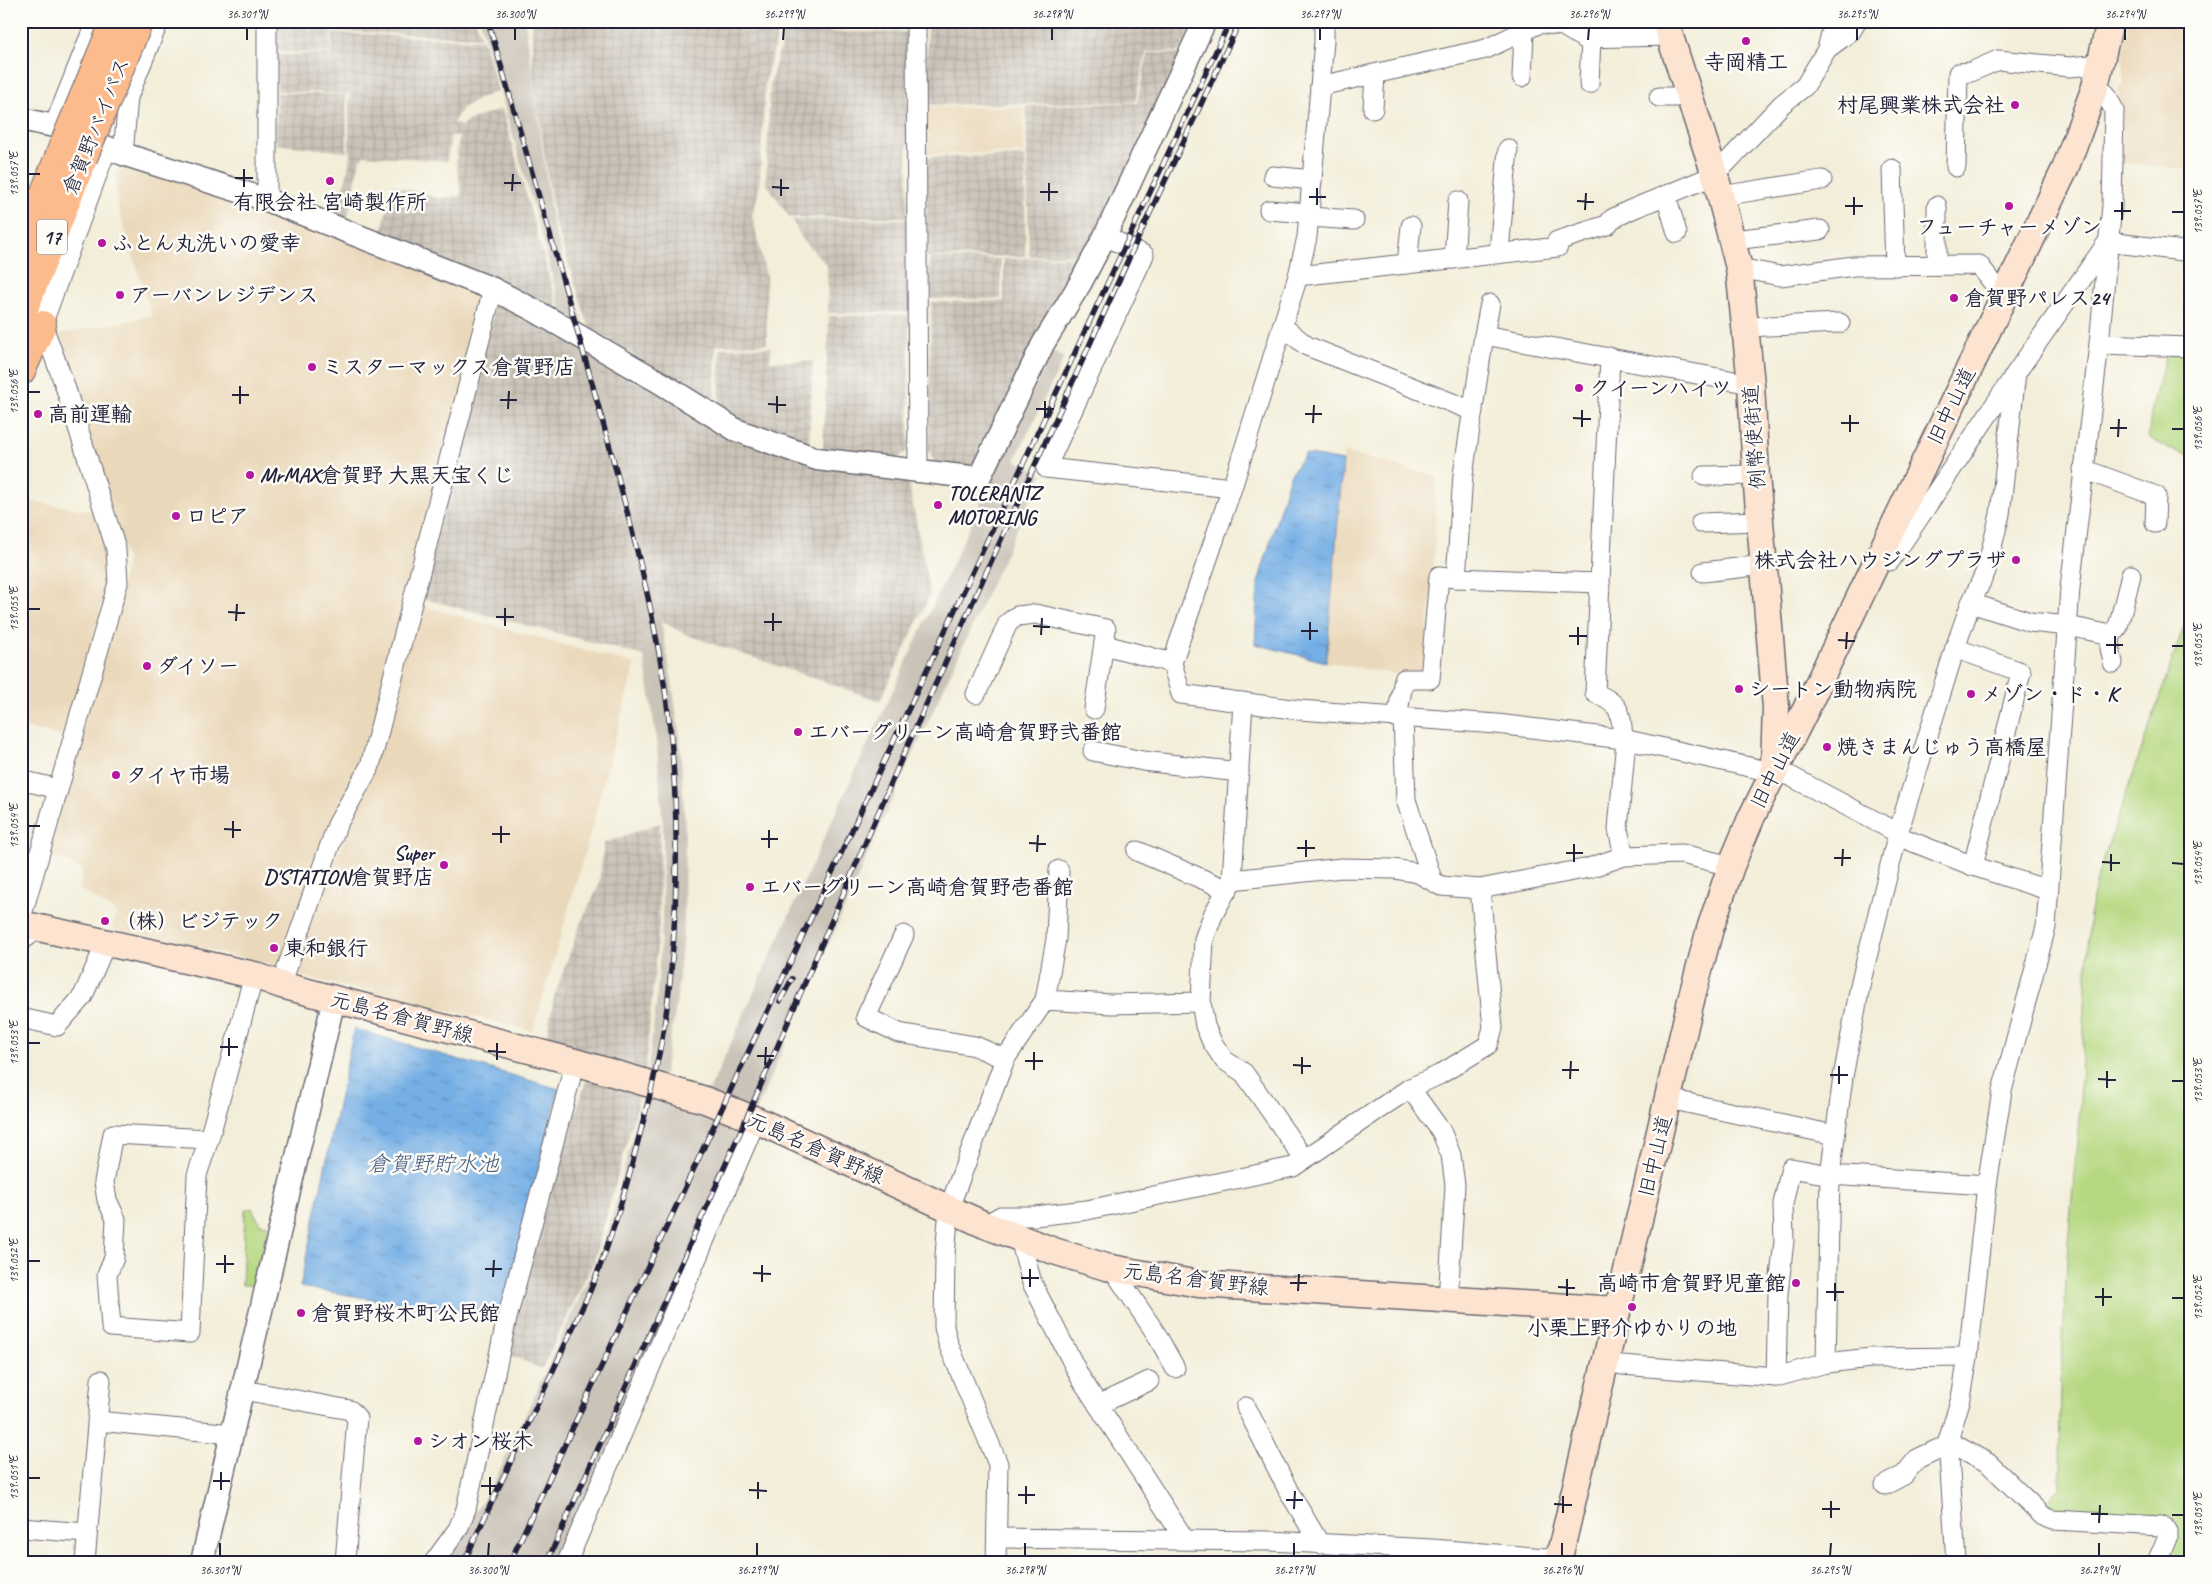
<svg xmlns="http://www.w3.org/2000/svg" width="2212" height="1583" font-family="Caveat,'Klee One',sans-serif">
<style>
.built{fill:#ead8ba}
.industrial{fill:url(#industrial-grid)}
.railway{fill:#cac3b8}
.green{fill:#b6d881;stroke:#6c7d5e}
.water{fill:url(#water-ripples);stroke:#4c6890}
.lines{fill:none;stroke-linecap:round;stroke-linejoin:round}
.minor-casing{stroke:#6b6972;stroke-width:21}
.tertiary-casing{stroke:#6b6972;stroke-width:25}
.secondary-casing{stroke:#6b6972;stroke-width:29}
.trunk-casing{stroke:#6b6972;stroke-width:30}
.minor{stroke:#fff;stroke-width:19}
.tertiary{stroke:#fff;stroke-width:22}
.secondary{stroke:#fde4d1;stroke-width:26}
.trunk{stroke:#fbbb8d;stroke-width:28}
.rail-casing{stroke:#22223b;stroke-width:5.5}
.rail{stroke:#fdfcf7;stroke-width:4;stroke-dasharray:11;stroke-linecap:butt}
.trunk-bridge-casing{stroke:#6b6972;stroke-width:30;stroke-linecap:butt}
.trunk-bridge{stroke:#fbbb8d;stroke-width:28}
.ticks{fill:none;stroke:#22223b;stroke-width:2}
.poi-dot{fill:#b5179e;stroke:#fdfcf7;stroke-width:2}
.labels{text-anchor:middle;stroke-width:5;stroke-linejoin:round;paint-order:stroke}
.shield{fill:#fdfcf7;stroke:#646373;stroke-width:1}
.shield-label{font-size:20px;font-weight:bold;fill:#22223b}
.poi-label{font-size:21px;font-weight:bold;fill:#22223b;stroke:#fdfcf7;text-anchor:start}
.street-label{font-size:21px;fill:#22223b;stroke:#fdfcf7}
.water-label{font-size:22px;font-style:italic;fill:#435a7f;stroke:#fdfcf7}
.neatline{fill:none;stroke:#22223b;stroke-width:2}
.ticks-label{font-size:12px;text-anchor:middle;fill:#22223b}
</style>
<defs>
<pattern id="industrial-grid" width="8" height="8" patternUnits="userSpaceOnUse" patternTransform="scale(1.25)"><rect width="8" height="8" fill="#cac3b8"/><path d="M0 4h8M4 0v8" fill="none" stroke="#ada79f"/></pattern>
<pattern id="water-ripples" width="26" height="14" patternUnits="userSpaceOnUse" patternTransform="scale(1.25)"><rect width="26" height="14" fill="#75afe5"/><path d="M2 4q2-2 4 0t4 0M15 11q2-2 4 0t4 0" fill="none" stroke="#608ebb"/></pattern>
</defs>
<rect width="100%" height="100%" fill="#fdfcf7"/>
<filter id="ink" filterUnits="userSpaceOnUse"><feTurbulence type="fractalNoise" baseFrequency=".02" numOctaves="2"/><feDisplacementMap in="SourceGraphic" scale="10" xChannelSelector="R" yChannelSelector="G"/><feConvolveMatrix kernelMatrix="1 2 1 2 8 2 1 2 1" color-interpolation-filters="sRGB"/></filter>
<filter id="wash" filterUnits="userSpaceOnUse"><feTurbulence type="fractalNoise" baseFrequency=".0096" numOctaves="4" result="noise"/><feDisplacementMap in="SourceGraphic" scale="20" xChannelSelector="R" yChannelSelector="G"/><feGaussianBlur stdDeviation="1.12" result="paint"/><feColorMatrix in="noise" values="0 0 0 0 0 0 0 0 0 0 0 0 0 0 0 0 0 1.4 0 .05"/><feComposite in="paint" operator="in"/></filter>
<g filter="url(#wash)">
<rect width="100%" height="100%" fill="#f3eed9"/>
<g class="built">
<path d="M2129 21H2191V170L2120 162 2122 120 2119 87 2123 83V51Z"/>
<path d="M927 107H1024V153L927 154Z"/>
<path d="M130 164 482 289 485 300 368 764 280 966 138 934 112 930 116 912 80 889 82 869 49 854 127 562 81 411 84 410 60 334 152 316 117 204 116 170Z"/>
<path d="M1344 452 1436 476 1434 570 1423 671 1400 675 1326 662Z"/>
<path d="M21 500 95 511 110 554 109 582 65 737 21 727Z"/>
<path d="M418 605 635 664 590 834 533 1031 296 975 328 867 341 849 352 810 360 806Z"/>
</g>
<g class="industrial">
<path d="M277 21H476L481 37 331 31V53L277 52Z"/>
<path d="M532 21H776V41L765 82 759 192 752 215 766 276 767 344 716 345 714 407 589 327 554 219 532 69Z"/>
<rect x="780" y="21" width="127" height="8"/>
<path d="M927 21H1194L1180 52H1146L1135 102 927 105Z"/>
<path d="M780 32H907L908 217 790 218 766 183 770 85 781 44Z"/>
<path d="M332 33 483 40 498 91 482 97 462 108 453 123 462 126 469 120 502 109 560 316 381 238 392 185 438 198 462 196 456 162 459 137 451 135 447 161 365 155 360 159 347 223 337 219 351 155 349 153V94L277 91V55L332 54Z"/>
<path d="M1148 53 1181 54 1086 254 1029 256 1026 106 1137 103Z"/>
<path d="M277 93 346 95 347 152 276 144Z"/>
<path d="M1025 156V256L927 257 926 157Z"/>
<path d="M908 219 909 312 828 313 827 265 802 239 792 220Z"/>
<path d="M1085 256 978 463 964 468 937 466 929 452 931 302 1004 301V259Z"/>
<path d="M929 258 1001 259V299H929Z"/>
<path d="M497 298 569 337 602 437 622 509 645 656 421 598Z"/>
<path d="M909 315V450L894 460 823 451 829 316Z"/>
<path d="M771 347 770 361H813L809 445 763 434 719 409 720 348Z"/>
<path d="M593 352 726 430 908 479 930 595 880 701 687 635 661 621 654 584Z"/>
<path d="M660 823 659 926 645 1072 545 1046 554 997 581 922 599 885 604 843Z"/>
<path d="M588 1075 642 1089 594 1261 542 1369 506 1353 541 1219Z"/>
</g>
<path class="railway" d="M480 21H525L552 220 572 290 591 344 616 435 654 584 671 676 680 739 685 828 684 924 676 1007 663 1078 709 1091 835 814 1052 351 1064 358 1015 460 1042 474 878 831 559 1562H441L492 1487 602 1249 609 1228 646 1083 656 1006 662 923 663 826 656 736 622 509 602 437 566 330 542 237Z"/>
<g class="green">
<path d="M2191 349V456L2166 448 2148 437 2152 407 2166 354Z"/>
<path d="M2191 606V1562H2162L2170 1529 2055 1515 2041 1508 2060 1489 2061 1377 2068 1243 2079 1119 2090 911 2098 875Z"/>
<path d="M252 1208 260 1224 269 1225 254 1285H242L245 1210Z"/>
</g>
<g class="water">
<path d="M1305 454 1343 461 1326 662 1255 644 1258 583 1290 475Z"/>
<path d="M354 1029 559 1089 500 1320 300 1287Z"/>
</g>
</g>
<g filter="url(#ink)">
<g class="lines">
<g class="minor-casing">
<g id="minor">
<path d="M916 21 918 472"/>
<path d="M1324 21V41L1307 237 1298 276 1232 488 1172 663 1181 694 1299 710 1497 724 1623 739 1790 776 1898 833"/>
<path d="M1827 49 1834 21"/>
<path d="M1522 77 1524 32"/>
<path d="M1589 84 1591 38"/>
<path d="M1320 86 1486 49 1540 23 1563 26 1583 38 1669 36"/>
<path d="M1659 97H1676L1688 94"/>
<path d="M1373 109 1375 74"/>
<path d="M54 126 96 21"/>
<path d="M123 154 128 97 159 21"/>
<path d="M1956 167 1958 73 1971 72 1998 60 2070 67 2101 64"/>
<path d="M1892 169 1895 266"/>
<path d="M1273 176 1312 180"/>
<path d="M1666 195 1677 233"/>
<path d="M1721 196 1822 180"/>
<path d="M267 200V21"/>
<path d="M1937 206V265"/>
<path d="M1269 210 1309 213"/>
<path d="M21 211H22"/>
<path d="M1309 217 1354 220"/>
<path d="M1105 236 1144 255 1046 468 1232 488"/>
<path d="M1733 240 1820 230"/>
<path d="M2108 242 2191 252"/>
<path d="M1499 252 1508 149"/>
<path d="M1454 259 1458 201"/>
<path d="M1407 264 1411 226"/>
<path d="M1739 268 1780 276 1854 266 1979 265 2004 297"/>
<path d="M1298 276 1558 247 1557 241 1607 225 1612 219 1630 210 1715 175 1782 104 1805 86 1827 49 1851 31 1857 21"/>
<path d="M42 325 107 148"/>
<path d="M1282 326 1307 346 1473 411"/>
<path d="M1746 327 1840 323"/>
<path d="M1484 335 1490 304"/>
<path d="M2099 344 2191 347"/>
<path d="M1610 357 1595 693C1621 705 1621 711 1623 739"/>
<path d="M2083 469 2156 496 2155 523"/>
<path d="M1704 476 1756 475"/>
<path d="M1701 523 1760 521"/>
<path d="M1878 556 1890 561 2016 373 2107 243"/>
<path d="M1703 572 1764 565"/>
<path d="M1456 578 1463 475 1484 335 1751 384"/>
<path d="M1971 603 2030 622 2068 626 2111 635 2110 648 2113 663"/>
<path d="M2111 635 2118 627 2131 575"/>
<path d="M1105 645 1172 663"/>
<path d="M1955 648 2021 672 1973 866"/>
<path d="M976 694 1008 623 1017 616 1035 614 1106 629 1094 709"/>
<path d="M1403 716 1406 800 1432 879"/>
<path d="M1397 717 1404 679H1430L1439 576 1456 578 1600 583"/>
<path d="M1093 751 1143 761 1239 772"/>
<path d="M21 780 58 789"/>
<path d="M1898 836 1973 866 2048 890"/>
<path d="M1137 851 1228 890"/>
<path d="M1624 856 1618 829 1626 740"/>
<path d="M1232 880 1342 868 1394 869 1418 873 1441 886 1480 889 1589 868 1624 856 1682 854 1731 866"/>
<path d="M21 918 118 583 116 549 64 383 41 321"/>
<path d="M904 935 866 1017 899 1033 975 1046 1005 1059"/>
<path d="M21 941 39 928"/>
<path d="M281 985 337 825 370 766 493 289"/>
<path d="M1045 1000 1056 939 1059 870"/>
<path d="M1201 1002 1205 1026 1212 1042 1224 1060 1244 1073 1304 1159"/>
<path d="M21 1018 57 1026 83 996 106 943"/>
<path d="M1410 1088 1441 1131 1451 1155 1455 1185 1448 1301"/>
<path d="M1669 1099 1834 1135"/>
<path d="M209 1139 113 1134 104 1182 107 1200 116 1219 114 1258 107 1275 111 1327 190 1333 197 1175 209 1139 254 975"/>
<path d="M985 1225 1001 1216H1035L1087 1210 1293 1167 1410 1088 1439 1075 1488 1045 1493 1028 1480 889"/>
<path d="M1020 1239 1032 1283 1080 1377 1185 1540"/>
<path d="M1112 1268 1155 1332 1175 1368"/>
<path d="M1605 1362 1622 1365 1776 1377 1826 1363 1871 1358 1968 1357"/>
<path d="M1826 1363 1830 1175 1843 1077 1861 981 1898 833 1955 648 1971 603 1986 571 2000 514 2016 373"/>
<path d="M1776 1377 1778 1294 1784 1241 1783 1204 1791 1168 1830 1175 1987 1185"/>
<path d="M243 1390 350 1410 357 1418 345 1562"/>
<path d="M1098 1405 1149 1381"/>
<path d="M1246 1407 1288 1490 1320 1544"/>
<path d="M97 1421 233 1434"/>
<path d="M1948 1441 1988 1463 2043 1516 2053 1520 2161 1526 2167 1530V1538L2157 1562"/>
<path d="M1885 1485 1904 1475 1917 1459 1938 1449H1948"/>
<path d="M21 1528 87 1533"/>
<path d="M998 1538 1269 1541 1432 1549 1559 1559"/>
<path d="M85 1562 101 1380"/>
<path d="M434 1562 458 1529 466 1509 506 1322 575 1062"/>
<path d="M567 1562 756 1120"/>
<path d="M996 1562 998 1464 948 1343 944 1327 945 1255 949 1208 1005 1059 1045 1000 1111 1004 1201 1002 1204 939 1213 915 1232 880 1243 702"/>
<path d="M1956 1562 1948 1441 1961 1398 1968 1357 1987 1185 2002 1091 2046 927 2070 588 2099 344 2112 205 2114 110 2106 94 2095 87"/>
</g>
</g>
<g class="tertiary-casing">
<g id="tertiary">
<path d="M21 119 54 126 123 154 267 200 493 289 532 309 661 383 736 430 817 459 979 478 1043 344 1081 282 1105 236 1205 21"/>
<path d="M202 1562 334 999"/>
</g>
</g>
<g class="secondary-casing">
<g id="secondary">
<path d="M1665 21 1715 175 1739 268 1751 384 1756 475 1776 708 1774 765"/>
<path d="M21 924 254 975 281 985 575 1062 705 1100 756 1120 985 1225 1054 1251 1106 1267 1199 1284 1617 1310"/>
<path d="M1558 1562 1693 992 1710 929 1731 866 1752 816 1806 709 2065 169 2095 87 2110 21"/>
</g>
</g>
<g class="trunk-casing">
<g id="trunk">
<path d="M21 252 62 149"/>
<path d="M21 316 83 158"/>
<path d="M21 371 42 325"/>
</g>
</g>
<use href="#minor" class="minor"/>
<use href="#tertiary" class="tertiary"/>
<use href="#secondary" class="secondary"/>
<use href="#trunk" class="trunk"/>
<g class="rail-casing">
<g id="rail">
<path d="M780 1001 792 979"/>
<path d="M464 1562 590 1291C611 1242 625 1193 638 1141 650 1097 661 1052 667 1007 678 922 679 824 671 738 660 627 630 520 600 412 564 281 526 151 488 21"/>
<path d="M510 1562 1230 21"/>
<path d="M547 1562 747 1117 901 760 1133 249 1240 21"/>
</g>
</g>
<use href="#rail" class="rail"/>
<g class="trunk-bridge-casing">
<g id="trunk-bridge">
<path d="M62 149 115 21"/>
<path d="M83 158 139 21"/>
</g>
</g>
<use href="#trunk-bridge" class="trunk-bridge"/>
</g>
</g>
<path class="ticks" d="M247 40V28M515 40V28M783 40 784 28M1052 40V28M1320 40V28M1588 40 1589 28M1857 40V28M2125 40V28M28 174H40M235 178H253M504 183H521M244 187V169M772 187 789 188M512 191 513 174M1040 192H1058M781 196V179M1309 197H1326M1049 201V183M1577 201 1594 202M1317 205V188M1845 206H1863M1585 210 1586 193M2114 211H2131M2172 212H2184M1854 215V197M2122 220V202M28 392H40M232 395H249M500 400H517M240 404V386M768 404 786 405M508 409 509 391M1036 409H1054M777 413V396M1305 414H1322M1045 418V401M1573 418 1591 419M1313 423 1314 405M1841 423H1859M1582 427V410M2110 428H2127M2172 429H2184M1850 432V415M2118 437 2119 419M28 609H40M228 612 245 613M496 617H514M236 621 237 604M764 622H782M505 626V608M1033 626 1050 627M773 631V613M1301 631H1318M1041 635 1042 618M1569 636H1587M1310 640V622M1838 640 1855 641M1578 645V627M2106 645H2123M2172 646H2184M1846 649 1847 632M2115 654V636M28 826H40M224 829 241 830M492 834H510M233 838V821M761 839H778M501 843V826M1029 843 1046 844M769 848V830M1297 848H1315M1037 852 1038 835M1566 853H1583M1306 857V840M1834 858H1851M1574 862V844M2102 862 2120 863M2172 863 2184 864M1842 866 1843 849M2111 871V854M28 1043H40M220 1047H238M488 1051 506 1052M229 1056V1038M757 1056H774M497 1060V1043M1025 1061H1043M765 1065 766 1047M1293 1065 1311 1066M1034 1070V1052M1562 1070H1579M1302 1074V1057M1830 1075H1848M1570 1079 1571 1061M2098 1079 2116 1080M2172 1081H2184M1839 1084V1066M2107 1088V1071M28 1261H40M216 1264H234M485 1269H502M225 1273V1255M753 1273 771 1274M493 1277 494 1260M1021 1278H1039M762 1282V1265M1290 1283H1307M1030 1287V1269M1558 1287 1575 1288M1298 1291 1299 1274M1826 1292H1844M1567 1296V1279M2095 1297H2112M2172 1298H2184M1835 1301V1283M2103 1306V1288M28 1478H40M213 1481H230M481 1486H498M221 1490V1472M749 1490 767 1491M490 1495V1477M1018 1495H1035M758 1499V1482M1286 1500H1303M1026 1504V1486M1554 1504 1572 1505M1294 1509 1295 1491M1822 1509H1840M1563 1513V1496M2091 1514H2108M2172 1515H2184M1831 1518V1501M2099 1523 2100 1505M220 1556V1543M488 1556 489 1543M757 1556V1543M1025 1556V1543M1294 1556V1543M1562 1556V1543M1830 1556 1831 1543M2099 1556V1543"/>
<g class="poi-dot">
<circle cx="1746" cy="41" r="5"/>
<circle cx="2015" cy="105" r="5"/>
<circle cx="330" cy="181" r="5"/>
<circle cx="2009" cy="206" r="5"/>
<circle cx="102" cy="243" r="5"/>
<circle cx="120" cy="295" r="5"/>
<circle cx="1954" cy="298" r="5"/>
<circle cx="312" cy="367" r="5"/>
<circle cx="1579" cy="388" r="5"/>
<circle cx="38" cy="414" r="5"/>
<circle cx="250" cy="475" r="5"/>
<circle cx="938" cy="505" r="5"/>
<circle cx="176" cy="516" r="5"/>
<circle cx="2016" cy="560" r="5"/>
<circle cx="147" cy="666" r="5"/>
<circle cx="1739" cy="689" r="5"/>
<circle cx="1971" cy="694" r="5"/>
<circle cx="798" cy="732" r="5"/>
<circle cx="1827" cy="747" r="5"/>
<circle cx="116" cy="775" r="5"/>
<circle cx="444" cy="865" r="5"/>
<circle cx="750" cy="887" r="5"/>
<circle cx="105" cy="921" r="5"/>
<circle cx="274" cy="948" r="5"/>
<circle cx="1796" cy="1283" r="5"/>
<circle cx="1632" cy="1307" r="5"/>
<circle cx="301" cy="1313" r="5"/>
<circle cx="418" cy="1441" r="5"/>
</g>
<g class="labels">
<rect class="shield" x="37" y="219.5" width="30" height="35" rx="4"/>
<g class="shield-label">
<text x="52" y="244">17</text>
</g>
<g class="poi-label">
<text x="1746" y="69" text-anchor="middle">寺岡精工</text>
<text x="2005" y="112" text-anchor="end">村尾興業株式会社</text>
<text x="330" y="209" text-anchor="middle">有限会社 宮崎製作所</text>
<text x="2009" y="234" text-anchor="middle">フューチャーメゾン</text>
<text x="112" y="250">ふとん丸洗いの愛幸</text>
<text x="130" y="302">アーバンレジデンス</text>
<text x="1964" y="305">倉賀野パレス24</text>
<text x="322" y="374">ミスターマックス倉賀野店</text>
<text x="1589" y="395">クイーンハイツ</text>
<text x="48" y="421">高前運輸</text>
<text x="260" y="482">MrMAX倉賀野 大黒天宝くじ</text>
<text x="948" y="500">TOLERANTZ<tspan x="948" dy="24">MOTORING</tspan></text>
<text x="186" y="523">ロピア</text>
<text x="2006" y="567" text-anchor="end">株式会社ハウジングプラザ</text>
<text x="157" y="673">ダイソー</text>
<text x="1749" y="696">シートン動物病院</text>
<text x="1981" y="701">メゾン・ド・K</text>
<text x="808" y="739">エバーグリーン高崎倉賀野弐番館</text>
<text x="1837" y="754">焼きまんじゅう高橋屋</text>
<text x="126" y="782">タイヤ市場</text>
<text x="434" y="860" text-anchor="end">Super<tspan x="434" dy="24">D'STATION倉賀野店</tspan></text>
<text x="760" y="894">エバーグリーン高崎倉賀野壱番館</text>
<text x="115" y="928">（株）ビジテック</text>
<text x="284" y="955">東和銀行</text>
<text x="1786" y="1290" text-anchor="end">高崎市倉賀野児童館</text>
<text x="311" y="1320">倉賀野桜木町公民館</text>
<text x="1632" y="1335" text-anchor="middle">小栗上野介ゆかりの地</text>
<text x="428" y="1448">シオン桜木</text>
</g>
<g class="street-label">
<text transform="translate(96 126) rotate(-68)" y="7">倉賀野バイパス</text>
<text transform="translate(1951 406) rotate(-64)" y="7">旧中山道</text>
<text transform="translate(1754 437) rotate(-94)" y="7">例幣使街道</text>
<text transform="translate(1775 770) rotate(-63)" y="7">旧中山道</text>
<text transform="translate(402 1017) rotate(15)" y="7">元島名倉賀野線</text>
<text transform="translate(816 1148) rotate(24)" y="7">元島名倉賀野線</text>
<text transform="translate(1655 1156) rotate(-76)" y="7">旧中山道</text>
<text transform="translate(1196 1279) rotate(7)" y="7">元島名倉賀野線</text>
</g>
<g class="water-label">
<text x="433" y="1171">倉賀野貯水池</text>
</g>
</g>
<rect width="2212" height="1583" fill="none" stroke="#fdfcf7" stroke-width="55"/>
<rect x="28" y="28" width="2156" height="1528" class="neatline"/>
<g class="ticks-label">
<text x="247" y="18">36.301°N</text>
<text x="515" y="18">36.300°N</text>
<text x="784" y="18">36.299°N</text>
<text x="1052" y="18">36.298°N</text>
<text x="1320" y="18">36.297°N</text>
<text x="1589" y="18">36.296°N</text>
<text x="1857" y="18">36.295°N</text>
<text x="2125" y="18">36.294°N</text>
<text transform="translate(14 174) rotate(-90)" y="4">139.057°E</text>
<text transform="translate(2198 212) rotate(-90)" y="4">139.057°E</text>
<text transform="translate(14 392) rotate(-90)" y="4">139.056°E</text>
<text transform="translate(2198 429) rotate(-90)" y="4">139.056°E</text>
<text transform="translate(14 609) rotate(-90)" y="4">139.055°E</text>
<text transform="translate(2198 646) rotate(-90)" y="4">139.055°E</text>
<text transform="translate(14 826) rotate(-90)" y="4">139.054°E</text>
<text transform="translate(2198 864) rotate(-90)" y="4">139.054°E</text>
<text transform="translate(14 1043) rotate(-90)" y="4">139.053°E</text>
<text transform="translate(2198 1081) rotate(-90)" y="4">139.053°E</text>
<text transform="translate(14 1261) rotate(-90)" y="4">139.052°E</text>
<text transform="translate(2198 1298) rotate(-90)" y="4">139.052°E</text>
<text transform="translate(14 1478) rotate(-90)" y="4">139.051°E</text>
<text transform="translate(2198 1515) rotate(-90)" y="4">139.051°E</text>
<text x="220" y="1574">36.301°N</text>
<text x="488" y="1574">36.300°N</text>
<text x="757" y="1574">36.299°N</text>
<text x="1025" y="1574">36.298°N</text>
<text x="1294" y="1574">36.297°N</text>
<text x="1562" y="1574">36.296°N</text>
<text x="1830" y="1574">36.295°N</text>
<text x="2099" y="1574">36.294°N</text>
</g>
</svg>
